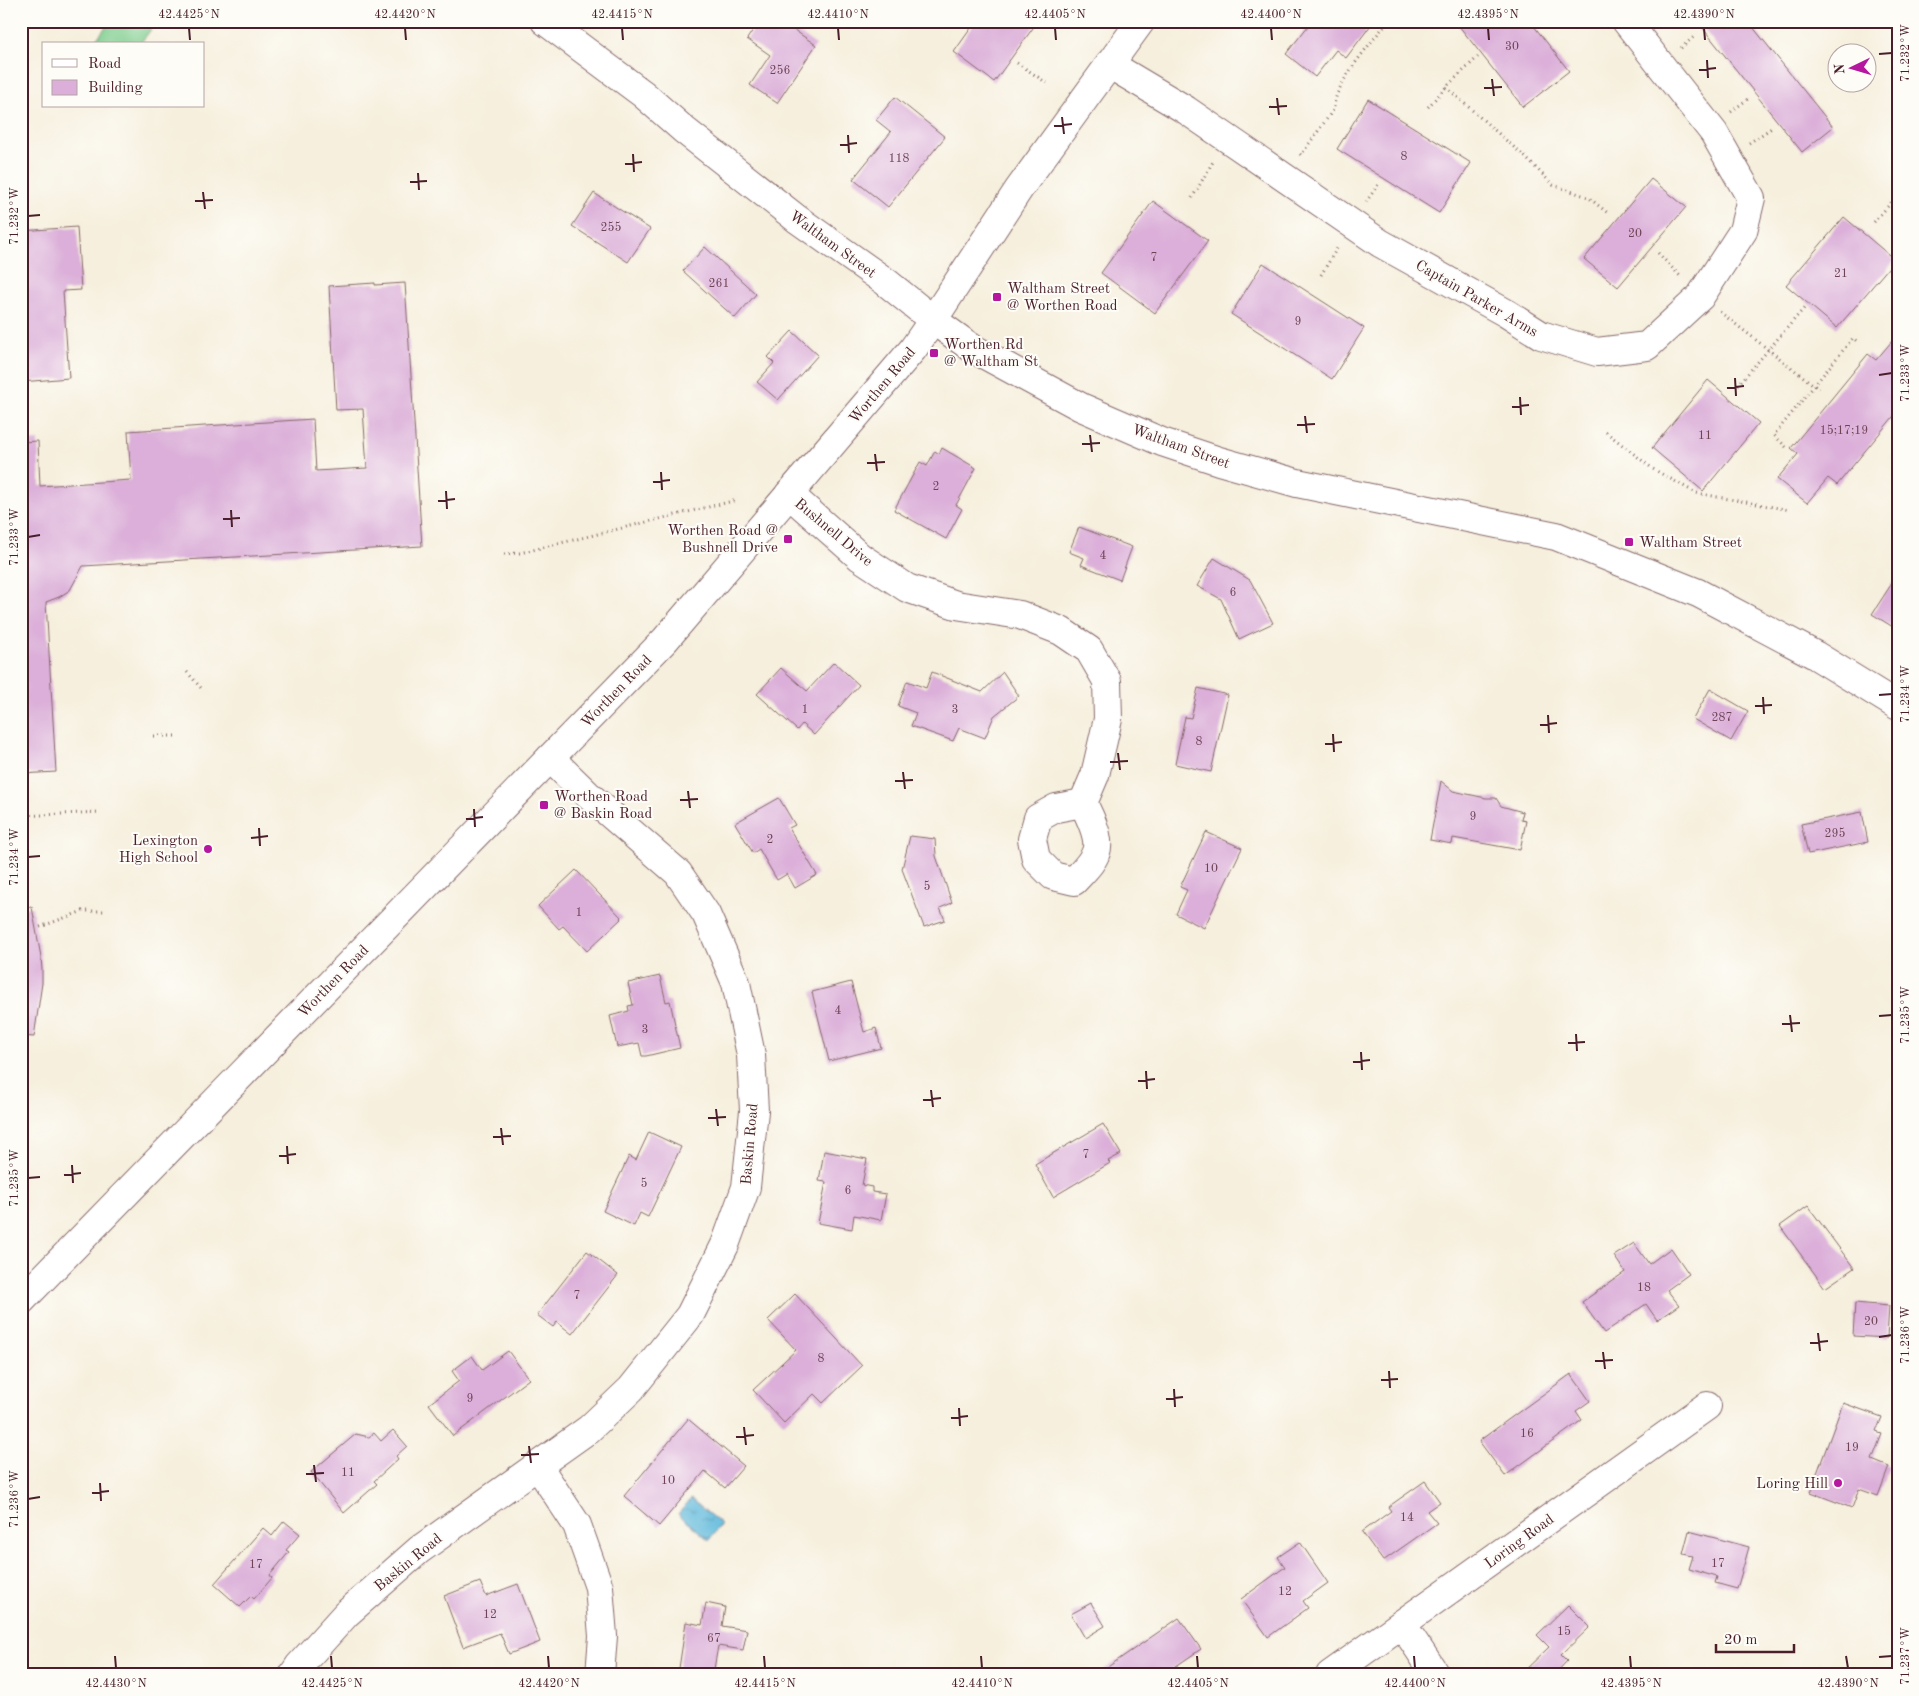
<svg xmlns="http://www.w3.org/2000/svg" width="1919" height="1696" font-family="'Old Standard TT',serif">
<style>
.green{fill:#7dcc8c;stroke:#64765c}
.water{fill:url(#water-ripples);stroke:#546c84}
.building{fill:#dbafd9}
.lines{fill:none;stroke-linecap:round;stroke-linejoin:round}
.minor-casing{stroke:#866869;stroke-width:30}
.secondary-casing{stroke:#866869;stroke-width:30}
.primary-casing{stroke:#866869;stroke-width:30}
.path{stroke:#866869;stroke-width:3;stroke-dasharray:1 4;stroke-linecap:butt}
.minor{stroke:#fff;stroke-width:28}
.secondary{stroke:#fff;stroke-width:28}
.primary{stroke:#fff;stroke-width:28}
.ticks{fill:none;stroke:#4a1f2b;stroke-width:2}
.poi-dot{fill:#b5179e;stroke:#fdfcf7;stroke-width:2}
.labels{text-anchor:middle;stroke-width:4;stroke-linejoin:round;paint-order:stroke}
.number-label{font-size:12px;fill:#6e4356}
.street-label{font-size:15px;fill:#4a1f2b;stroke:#fdfcf7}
.poi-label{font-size:15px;fill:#4a1f2b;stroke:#fdfcf7;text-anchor:start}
.neatline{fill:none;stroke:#4a1f2b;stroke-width:2}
.ticks-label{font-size:12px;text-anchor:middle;fill:#4a1f2b}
</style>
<defs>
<pattern id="water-ripples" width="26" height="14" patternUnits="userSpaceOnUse" patternTransform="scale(1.25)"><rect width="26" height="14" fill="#5eb9dc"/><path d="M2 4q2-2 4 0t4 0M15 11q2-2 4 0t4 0" fill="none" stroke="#5096b3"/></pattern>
</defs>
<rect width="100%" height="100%" fill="#fdfcf7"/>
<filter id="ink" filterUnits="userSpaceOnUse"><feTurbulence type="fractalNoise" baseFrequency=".02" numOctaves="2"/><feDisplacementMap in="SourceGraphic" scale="10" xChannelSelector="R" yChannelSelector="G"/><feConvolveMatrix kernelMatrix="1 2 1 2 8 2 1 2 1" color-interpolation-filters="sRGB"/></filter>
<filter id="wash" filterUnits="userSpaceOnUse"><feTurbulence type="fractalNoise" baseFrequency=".0096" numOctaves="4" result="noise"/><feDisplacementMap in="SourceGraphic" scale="20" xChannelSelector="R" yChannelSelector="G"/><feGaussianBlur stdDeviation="1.12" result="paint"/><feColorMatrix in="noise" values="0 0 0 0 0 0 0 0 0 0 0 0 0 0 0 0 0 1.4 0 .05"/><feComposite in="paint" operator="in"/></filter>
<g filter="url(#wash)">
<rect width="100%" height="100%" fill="#f6efdd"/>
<path class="green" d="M110 21H151L155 24 140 44H93Z"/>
<path class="water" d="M691 1499 721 1524 709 1540 678 1514Z"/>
<g id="blocks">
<g class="building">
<path d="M759 21H781L816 45 777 103 750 85 770 55 747 39Z"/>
<path d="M976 21H1038L994 82 954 52Z"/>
<path d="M1312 21H1374L1346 58 1336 50 1315 77 1286 54Z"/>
<path d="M1455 21H1530L1569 71 1523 107Z"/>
<path d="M1697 21H1748L1833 127 1802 152Z"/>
<path d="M895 97 945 137 888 207 853 179 891 132 876 120Z"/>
<path d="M1368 99 1471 163 1439 213 1337 149Z"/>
<path d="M1651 179 1686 207 1618 287 1584 259Z"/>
<path d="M594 193 650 229 628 262 572 226Z"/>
<path d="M1153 201 1208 241 1155 313 1101 273Z"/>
<path d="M1844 217 1895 260 1837 328 1786 285Z"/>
<path d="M77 227 81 290 63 291 69 378 21 382V231Z"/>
<path d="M705 247 756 294 735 318 683 271Z"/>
<path d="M1263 263 1364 328 1332 379 1231 314Z"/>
<path d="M375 283V285L405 283 422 546 83 566 70 590 59 597 46 602 56 772 21 774V442L38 441 40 486 131 480 128 431 313 419 316 471 367 468 363 409 336 410 329 286Z"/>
<path d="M792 331 818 355 778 400 757 382 774 363 768 357Z"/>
<path d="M1898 334V411L1837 485 1828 478 1807 503 1777 479 1798 454 1791 448 1868 354 1876 360Z"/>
<path d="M1708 380 1759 423 1703 491 1652 448Z"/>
<path d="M942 448 976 468 956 505 962 509 946 539 894 510 920 462 927 466 935 451 939 454Z"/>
<path d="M1079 527 1132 547 1120 580 1081 565 1084 558 1069 552Z"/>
<path d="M1214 558 1250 580 1273 623 1239 639 1221 599 1197 586Z"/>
<path d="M1898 574V630L1872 614Z"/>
<path d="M834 662 859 685 814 735 802 724 797 730 757 694 781 668 807 691Z"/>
<path d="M932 672 982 692 1003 672 1019 696 994 716 985 738 959 728 953 741 911 726 916 713 898 706 907 681 926 688Z"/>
<path d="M1198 688 1228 695 1211 772 1175 764 1185 717 1191 718Z"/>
<path d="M1710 689 1748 711 1731 741 1693 719Z"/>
<path d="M1441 781 1453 791 1486 798H1496L1501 806 1523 812 1521 820 1526 821 1520 850 1453 838 1452 844 1430 840Z"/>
<path d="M779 798 795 825 789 828 817 875 795 888 787 874 777 880 759 849 753 853 735 823Z"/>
<path d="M1862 812 1868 842 1808 854 1801 824Z"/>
<path d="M1206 832 1242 848 1204 928 1176 914 1187 890 1180 887Z"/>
<path d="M910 836 935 839 936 856 952 903 940 908 945 920 924 927 902 869Z"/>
<path d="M576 870 622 918 587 951 563 926 559 929 538 906Z"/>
<path d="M32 907 41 957 42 970V983L34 1037 21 1036V908Z"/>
<path d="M660 976 666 1002 670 1001 680 1048 646 1056H642L639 1043 617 1047 610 1016 629 1011 628 1006 633 1005 628 983Z"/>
<path d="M851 982 864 1032 876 1028 881 1048 829 1061 812 992Z"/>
<path d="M1103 1124 1121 1154 1108 1161 1110 1163 1053 1197 1035 1164Z"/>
<path d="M649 1132 681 1147 648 1217 640 1213 634 1226 603 1211 629 1156 636 1160Z"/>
<path d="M824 1151 867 1159 862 1185 872 1187V1192L886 1194 881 1220 854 1215 852 1229 818 1223 826 1182 819 1181Z"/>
<path d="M1808 1206 1854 1268 1825 1288 1780 1226Z"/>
<path d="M1634 1243 1649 1264 1671 1248 1689 1274 1667 1290 1679 1305 1657 1320 1646 1304 1604 1333 1582 1302 1625 1272 1614 1256Z"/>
<path d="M587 1251 618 1275 572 1334 557 1322 553 1327 537 1315Z"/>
<path d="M795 1294 862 1366 823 1403 814 1394 784 1423 753 1390 796 1350 768 1320Z"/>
<path d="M1855 1303 1889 1306 1887 1338 1853 1336Z"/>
<path d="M508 1351 529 1379 453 1436 429 1404 459 1381 452 1371 472 1356 482 1370Z"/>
<path d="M1571 1374 1590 1401 1576 1411 1582 1420 1505 1476 1479 1441Z"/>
<path d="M1843 1403 1882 1417 1876 1432 1882 1434 1872 1460 1889 1467 1878 1496 1859 1489 1852 1508 1810 1492Z"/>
<path d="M688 1419 744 1466 725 1488 705 1471 659 1526 624 1496Z"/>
<path d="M393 1430 407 1446 396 1456 398 1459 374 1481 377 1484 344 1513 311 1472 356 1434 369 1437 374 1433 381 1441Z"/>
<path d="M1425 1481 1440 1502 1427 1511 1437 1523 1383 1561 1362 1532 1391 1511 1388 1507Z"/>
<path d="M284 1521 300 1534 286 1550 289 1552 270 1575 272 1578 254 1599 251 1596 240 1607 214 1584 263 1528 272 1536Z"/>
<path d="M1689 1531 1749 1547 1737 1589 1715 1583 1717 1577 1689 1569 1693 1556 1683 1554Z"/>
<path d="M1300 1542 1328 1583 1303 1601 1308 1608 1268 1637 1241 1599 1285 1567 1278 1557Z"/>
<path d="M480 1582 486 1596 518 1584 540 1642 509 1654 500 1633 463 1647 444 1596Z"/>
<path d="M706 1603 725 1607 722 1626 747 1630 743 1650 718 1646 713 1675H678L686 1622 702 1625Z"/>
<path d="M1091 1603 1105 1626 1085 1638 1071 1614Z"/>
<path d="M1568 1605 1590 1627 1561 1655 1567 1661 1554 1675H1520L1549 1647 1537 1635Z"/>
<path d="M1179 1618 1201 1649 1163 1675H1096Z"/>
</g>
</g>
</g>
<g filter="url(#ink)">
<use href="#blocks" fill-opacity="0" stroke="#866869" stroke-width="1"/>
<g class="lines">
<g class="minor-casing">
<g id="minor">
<path d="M1109 64 1186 110 1380 243 1506 313 1541 335 1597 352 1647 346 1700 297 1743 231 1751 198 1714 133 1626 21"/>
<path d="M933 320 1019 189 1141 21"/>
<path d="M789 494 860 557 907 588 956 605 1020 615 1061 631 1089 650 1107 681 1108 719 1095 775 1083 803 1056 808 1038 818 1032 839 1036 859 1053 876 1074 881C1082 872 1095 861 1097 848 1099 835 1089 815 1083 803"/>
<path d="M538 1466 577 1525 599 1587 603 1636 600 1675"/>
<path d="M1402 1624 1436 1675"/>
<path d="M293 1675 299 1666 346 1614 419 1550 589 1429 631 1389 690 1315 725 1245 746 1187 754 1111 751 1055 736 983 706 914 678 873 587 794 550 758"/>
<path d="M1330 1675 1707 1406"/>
</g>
</g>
<g class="secondary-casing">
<path id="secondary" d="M21 1301 665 640 913 349 933 320"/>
</g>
<g class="primary-casing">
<path id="primary" d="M545 21 643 94 684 130 797 219 886 282 933 320 972 348 1081 407 1162 442 1219 461 1297 483 1556 536 1698 593 1815 655 1898 706"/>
</g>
<g class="path">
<path d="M1292 21 1295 24"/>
<path d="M1681 48 1696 35"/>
<path d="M1017 63 1047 83"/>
<path d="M1446 87 1526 158 1553 185 1588 197 1609 214"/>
<path d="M1428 107 1446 87 1478 57"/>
<path d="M1731 112 1749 98"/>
<path d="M1749 143 1773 127"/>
<path d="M1300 154 1301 155 1334 109C1333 85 1373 41 1388 21"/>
<path d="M1192 198 1214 160"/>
<path d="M1366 202 1380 182"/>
<path d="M1874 222 1898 195"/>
<path d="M1658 253 1682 278"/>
<path d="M1321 275 1339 245"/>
<path d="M1720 312 1819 389"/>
<path d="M1738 385 1806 306"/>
<path d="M1606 432 1653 469 1696 493 1790 510"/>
<path d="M1786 447 1774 435 1853 338 1859 343"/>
<path d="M504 554 520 553 737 500"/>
<path d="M187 672 201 688"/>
<path d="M154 736H177"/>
<path d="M21 816 99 812"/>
<path d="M40 927 83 911H106"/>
</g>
<use href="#minor" class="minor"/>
<use href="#secondary" class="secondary"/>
<use href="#primary" class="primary"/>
</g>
</g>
<path class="ticks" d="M189 28 190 40M405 28 406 40M622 28 623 40M838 28 839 40M1055 28 1056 40M1271 28 1272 40M1488 28 1489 40M1704 28 1705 40M1879 54 1892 53M1707 60 1708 78M1699 70 1716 68M1492 79 1494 96M1484 88 1502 87M1277 98 1279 115M1269 107 1287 106M1062 117 1064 134M1054 126 1072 124M848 135 849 153M840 145 857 143M633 154 634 172M625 164 642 162M418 173 419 190M410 182 427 181M203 192 205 209M195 201 213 200M28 216 40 215M1879 375 1892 373M1735 378 1736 396M1727 388 1744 386M1520 397 1521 415M1512 407 1529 405M1305 416 1307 433M1297 425 1315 424M1090 435 1092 452M1082 444 1100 443M875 454 877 471M867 463 885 462M661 472 662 490M653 482 670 480M446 491 447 509M438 501 455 499M231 510 232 527M223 519 240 518M28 537 40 535M1879 695 1892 694M1763 697 1764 714M1755 706 1772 705M1548 715 1549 733M1540 725 1557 723M1333 734 1334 752M1325 744 1342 742M1118 753 1120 770M1110 762 1128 761M903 772 905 789M895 781 913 780M688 791 690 808M680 800 698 799M474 809 475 827M466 819 483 817M259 828 260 846M251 838 268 836M28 857 40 856M1790 1015 1792 1032M1879 1016 1892 1015M1782 1024 1800 1023M1576 1034 1577 1051M1568 1043 1585 1042M1361 1052 1362 1070M1353 1062 1370 1060M1146 1071 1147 1089M1138 1081 1155 1079M931 1090 933 1107M923 1100 941 1098M716 1109 718 1126M708 1118 726 1117M501 1128 503 1145M493 1137 511 1136M287 1146 288 1164M279 1156 296 1154M72 1165 73 1183M64 1175 81 1173M28 1178 40 1177M1818 1333 1820 1351M1879 1337 1892 1335M1810 1343 1828 1341M1603 1352 1605 1369M1595 1361 1613 1360M1389 1371 1390 1388M1381 1380 1398 1379M1174 1389 1175 1407M1166 1399 1183 1397M959 1408 960 1426M951 1418 968 1416M744 1427 746 1445M736 1437 754 1435M529 1446 531 1463M521 1455 539 1454M314 1465 316 1482M306 1474 324 1473M100 1483 101 1501M92 1493 109 1491M28 1499 40 1497M115 1656 116 1668M331 1656 332 1668M548 1656 549 1668M764 1656 765 1668M981 1656 982 1668M1197 1656 1198 1668M1414 1656 1415 1668M1630 1656 1631 1668M1846 1656 1848 1668M1879 1657 1892 1656"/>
<g class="poi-dot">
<rect x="992" y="292" width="10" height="10" rx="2.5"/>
<rect x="929" y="348" width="10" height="10" rx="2.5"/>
<rect x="783" y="534" width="10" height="10" rx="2.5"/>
<rect x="1624" y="537" width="10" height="10" rx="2.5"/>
<rect x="539" y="800" width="10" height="10" rx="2.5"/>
<circle cx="208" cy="849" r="5"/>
<circle cx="1838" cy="1483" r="5"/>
</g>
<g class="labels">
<g class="number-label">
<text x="1512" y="50">30</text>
<text x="780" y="74">256</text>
<text x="1404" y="160">8</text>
<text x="899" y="162">118</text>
<text x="611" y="231">255</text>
<text x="1635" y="237">20</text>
<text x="1154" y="261">7</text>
<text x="1841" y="277">21</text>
<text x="719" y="287">261</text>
<text x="1298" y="325">9</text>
<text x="1844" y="434">15;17;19</text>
<text x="1705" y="439">11</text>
<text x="936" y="490">2</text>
<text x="1103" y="559">4</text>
<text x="1233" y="596">6</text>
<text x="805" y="713">1</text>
<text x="955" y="713">3</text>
<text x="1722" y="721">287</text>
<text x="1199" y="745">8</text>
<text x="1473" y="820">9</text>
<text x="1835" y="837">295</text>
<text x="770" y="843">2</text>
<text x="1211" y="872">10</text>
<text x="927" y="890">5</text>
<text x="579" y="916">1</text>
<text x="838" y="1014">4</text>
<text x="645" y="1033">3</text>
<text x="1086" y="1158">7</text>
<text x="644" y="1187">5</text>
<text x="848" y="1194">6</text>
<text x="1644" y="1291">18</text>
<text x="577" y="1299">7</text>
<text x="1871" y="1325">20</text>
<text x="821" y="1362">8</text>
<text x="470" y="1402">9</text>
<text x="1527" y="1437">16</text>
<text x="1852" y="1451">19</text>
<text x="348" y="1476">11</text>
<text x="668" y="1484">10</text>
<text x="1407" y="1521">14</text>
<text x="1718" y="1567">17</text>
<text x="256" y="1568">17</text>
<text x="1285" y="1595">12</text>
<text x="490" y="1618">12</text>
<text x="1564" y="1635">15</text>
<text x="714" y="1642">67</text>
</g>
<g class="street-label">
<text transform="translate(833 244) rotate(36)" y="5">Waltham Street</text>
<text transform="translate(1477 298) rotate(30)" y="5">Captain Parker Arms</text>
<text transform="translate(882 385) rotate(-50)" y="5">Worthen Road</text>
<text transform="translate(1181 446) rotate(20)" y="5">Waltham Street</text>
<text transform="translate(834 532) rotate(40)" y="5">Bushnell Drive</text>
<text transform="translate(616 691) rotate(-46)" y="5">Worthen Road</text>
<text transform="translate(333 981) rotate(-46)" y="5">Worthen Road</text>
<text transform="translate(749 1144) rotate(-85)" y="5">Baskin Road</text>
<text transform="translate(1519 1541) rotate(-36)" y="5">Loring Road</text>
<text transform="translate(408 1562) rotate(-39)" y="5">Baskin Road</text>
</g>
<g class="poi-label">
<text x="1007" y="293">Waltham Street<tspan x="1007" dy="17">@ Worthen Road</tspan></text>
<text x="944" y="349">Worthen Rd<tspan x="944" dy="17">@ Waltham St</tspan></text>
<text x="778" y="535" text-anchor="end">Worthen Road @<tspan x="778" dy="17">Bushnell Drive</tspan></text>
<text x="1639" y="547">Waltham Street</text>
<text x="554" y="801">Worthen Road<tspan x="554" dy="17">@ Baskin Road</tspan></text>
<text x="198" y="845" text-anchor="end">Lexington<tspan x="198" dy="17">High School</tspan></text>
<text x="1828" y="1488" text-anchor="end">Loring Hill</text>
</g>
</g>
<rect width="1919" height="1696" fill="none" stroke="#fdfcf7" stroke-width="55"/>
<rect x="42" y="42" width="162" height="65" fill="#fdfcf7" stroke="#b5a4a5"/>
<rect x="52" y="59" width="25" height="8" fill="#ffffff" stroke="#b5a4a5"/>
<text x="88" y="68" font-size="15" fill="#4a1f2b">Road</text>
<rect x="52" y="80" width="25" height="15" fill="#dbafd9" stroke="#b5a4a5"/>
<text x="88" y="92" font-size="15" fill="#4a1f2b">Building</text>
<g transform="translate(1852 68) rotate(265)"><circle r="24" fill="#fdfcf7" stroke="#b5a4a5"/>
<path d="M0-4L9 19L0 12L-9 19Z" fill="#b5179e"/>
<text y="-8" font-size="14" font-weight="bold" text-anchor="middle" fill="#4a1f2b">N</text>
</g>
<path d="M1716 1644v8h78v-8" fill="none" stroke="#4a1f2b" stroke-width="2.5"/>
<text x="1724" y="1644" font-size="15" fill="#4a1f2b" stroke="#fdfcf7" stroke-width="4" paint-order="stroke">20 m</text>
<rect x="28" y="28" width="1864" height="1640" class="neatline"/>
<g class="ticks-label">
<text x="189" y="18">42.4425°N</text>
<text x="405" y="18">42.4420°N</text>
<text x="622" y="18">42.4415°N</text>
<text x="838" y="18">42.4410°N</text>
<text x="1055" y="18">42.4405°N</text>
<text x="1271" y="18">42.4400°N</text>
<text x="1488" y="18">42.4395°N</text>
<text x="1704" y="18">42.4390°N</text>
<text transform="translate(1905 53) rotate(-90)" y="4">71.232°W</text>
<text transform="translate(14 216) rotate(-90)" y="4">71.232°W</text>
<text transform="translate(1905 373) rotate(-90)" y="4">71.233°W</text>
<text transform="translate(14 537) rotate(-90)" y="4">71.233°W</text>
<text transform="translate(1905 694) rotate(-90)" y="4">71.234°W</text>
<text transform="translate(14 857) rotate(-90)" y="4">71.234°W</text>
<text transform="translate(1905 1015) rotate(-90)" y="4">71.235°W</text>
<text transform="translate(14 1178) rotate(-90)" y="4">71.235°W</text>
<text transform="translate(1905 1335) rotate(-90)" y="4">71.236°W</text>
<text transform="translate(14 1499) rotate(-90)" y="4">71.236°W</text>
<text transform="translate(1905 1656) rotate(-90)" y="4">71.237°W</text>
<text x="116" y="1687">42.4430°N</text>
<text x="332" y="1687">42.4425°N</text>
<text x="549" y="1687">42.4420°N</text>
<text x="765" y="1687">42.4415°N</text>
<text x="982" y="1687">42.4410°N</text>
<text x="1198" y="1687">42.4405°N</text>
<text x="1415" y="1687">42.4400°N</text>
<text x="1631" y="1687">42.4395°N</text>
<text x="1848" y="1687">42.4390°N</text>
</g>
</svg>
